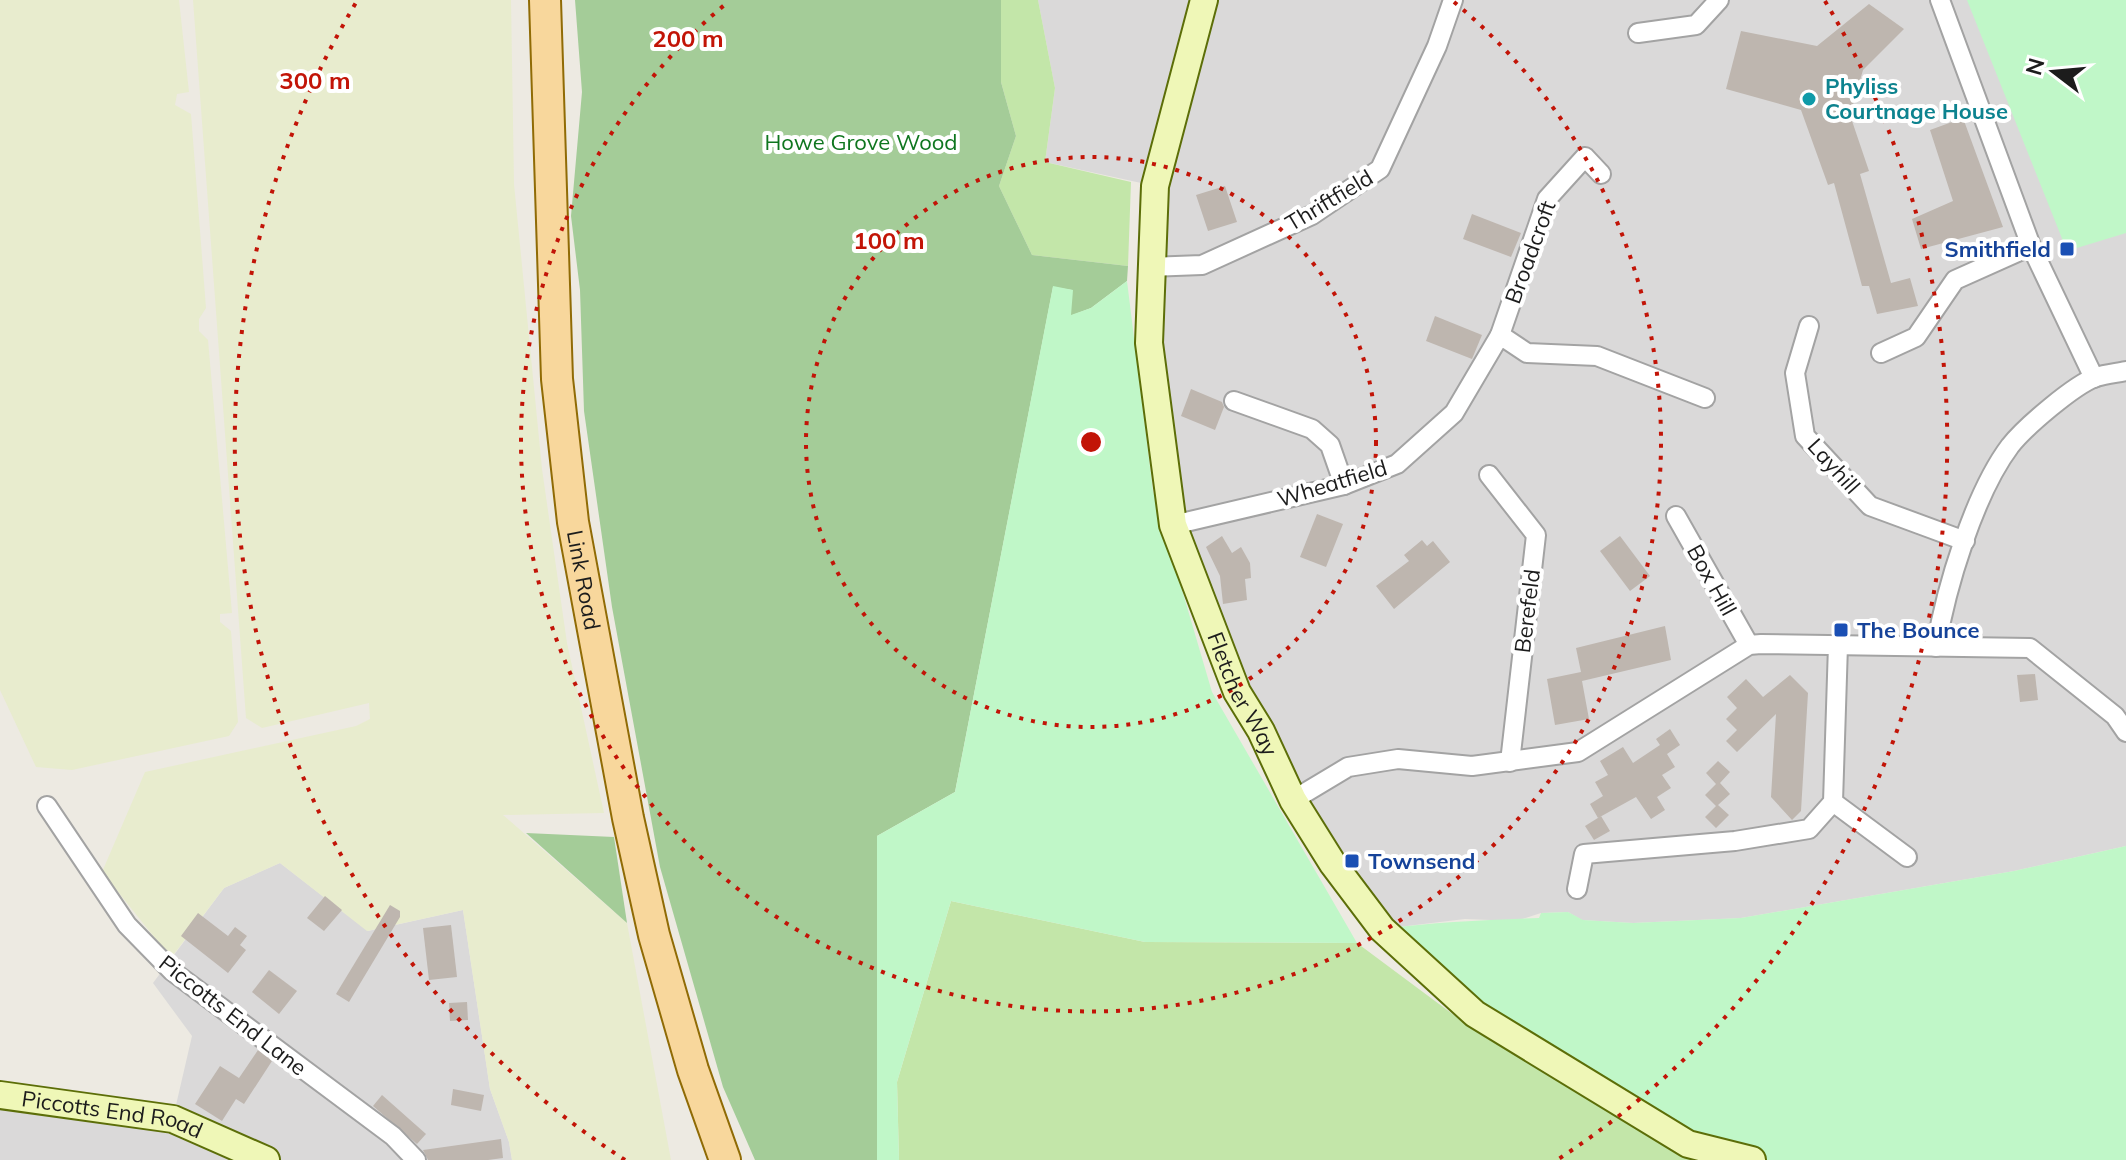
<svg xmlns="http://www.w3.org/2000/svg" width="2126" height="1160" font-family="Mulish,sans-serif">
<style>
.residential{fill:#dad9d9}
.farmland{fill:#e8ecce}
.grass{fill:#c3e6a9}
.forest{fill:#a4cc98}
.park{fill:#c0f7c8}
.building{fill:#beb6af}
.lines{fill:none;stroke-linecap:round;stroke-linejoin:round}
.street-casing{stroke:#a3a3a3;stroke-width:22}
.secondary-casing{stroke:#5c6e08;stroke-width:30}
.primary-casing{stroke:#906b05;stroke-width:34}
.street{stroke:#fff;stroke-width:18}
.secondary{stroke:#eff7b7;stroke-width:26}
.primary{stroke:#f8d79c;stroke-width:30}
.ring{fill:none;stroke:#c21407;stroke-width:4;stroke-dasharray:4 8}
.culture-dot{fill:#0f9aa8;stroke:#fff;stroke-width:3}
.transit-dot{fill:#1a4fb4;stroke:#fff;stroke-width:3}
.labels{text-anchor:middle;stroke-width:8;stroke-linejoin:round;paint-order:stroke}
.culture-label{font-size:22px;font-weight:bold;fill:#0d838f;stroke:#fff;text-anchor:start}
.park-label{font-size:22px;fill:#0f761f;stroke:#fff}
.street-label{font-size:22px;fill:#1c1c1c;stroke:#fff}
.transit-label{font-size:22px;font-weight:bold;fill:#164399;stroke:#fff;text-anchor:start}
.centre{fill:#c21407;stroke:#fff;stroke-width:4}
.ring-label{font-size:24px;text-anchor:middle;font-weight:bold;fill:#c21407;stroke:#fff;stroke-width:8;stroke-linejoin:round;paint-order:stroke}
</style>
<rect width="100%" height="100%" fill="#edeae2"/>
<g class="residential">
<path d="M1038 0H2126V846L2014 871 1741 918 1633 923 1582 920 1568 912 1541 913 1516 921 1465 919 1382 929 1293 800 1173 525 1149 343 1155 186 1045 162 1055 88Z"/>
<path d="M280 863 368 931 463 910 490 1089 509 1142 512 1160H0V1095L173 1118 192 1036 153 983 224 888Z"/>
</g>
<g class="farmland">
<path d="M0 0H179L189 92 177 94 175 105 191 114 206 308 199 319V331L208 340 232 613 220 614V622L231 631 238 722 229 736 72 770 36 767 0 690Z"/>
<path d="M193 0H511L514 184 542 469 567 643 604 813 503 815 627 923 671 1160H512L509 1142 490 1089 463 910 367 931 280 863 224 888 171 958 102 872 145 772 356 726 370 719 369 703 262 728 246 718Z"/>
</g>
<g class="grass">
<path d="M1001 0H1038L1055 88 1045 162 1131 182 1128 266 1032 255 999 186 1016 136 1001 82Z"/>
<path d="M951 901 1145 942 1357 943 1478 1033 1678 1152 1704 1160H899L897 1082Z"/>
</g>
<g class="forest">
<path d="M575 0H1001V82L1016 136 999 186 1032 255 1128 266 1127 281 1091 308 1070 316 1072 290 1053 287 955 792 877 836V1160H755L723 1087 660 867 612 607 584 411 580 290 571 216 582 92Z"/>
<path d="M526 833 614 837 627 923Z"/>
</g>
<g class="park">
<path d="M1967 0H2126V233L2067 251Z"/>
<path d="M1127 281 1153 491 1212 692 1357 943 1145 942 951 901 897 1082 899 1160H877V836L955 792 1053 286 1073 290 1071 315 1091 308Z"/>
<path d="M2126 846V1160H1752L1688 1144 1475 1014 1382 929C1435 922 1486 920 1539 918L1541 913 1568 912 1583 920 1633 923 1741 918 2014 871Z"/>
</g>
<g class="building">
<path d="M1869 4 1904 29 1863 70 1850 115 1869 171 1860 174 1891 283 1910 278 1918 306 1877 314 1869 286H1862L1834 183 1828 185 1801 110 1726 89 1741 31 1817 46Z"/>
<path d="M1963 118 2003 227 1921 249 1912 219 1953 201 1930 130Z"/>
<path d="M1225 186 1237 222 1208 231 1196 195Z"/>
<path d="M1472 214 1521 233 1511 257 1463 239Z"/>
<path d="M1435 316 1482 335 1472 359 1426 341Z"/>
<path d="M1191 389 1222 402 1224 407 1215 430 1181 416Z"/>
<path d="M1317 514 1343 524 1326 567 1300 557Z"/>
<path d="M1222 536 1232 553 1241 547 1250 563 1251 578 1245 579 1247 600 1223 604 1220 576 1206 547Z"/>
<path d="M1620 536 1650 576 1630 591 1600 551Z"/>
<path d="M1422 540 1427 546 1433 541 1450 562 1394 609 1376 586 1409 561 1404 555Z"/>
<path d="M1665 626 1671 660 1582 681 1589 719 1555 725 1547 679 1581 672 1576 648Z"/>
<path d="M2035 674 2038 700 2020 702 2017 675Z"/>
<path d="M1790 675 1808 693 1801 811 1792 820 1771 797 1776 714 1737 752 1726 741 1737 730 1726 719 1737 708 1727 697 1746 679 1763 697Z"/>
<path d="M1670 729 1680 745 1667 754 1675 767 1662 775 1671 788 1657 797 1665 810 1651 819 1636 797 1598 818 1590 804 1603 796 1595 782 1608 775 1600 761 1623 747 1633 763 1660 745 1656 739Z"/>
<path d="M1718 761 1730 772 1720 783 1730 794 1718 805 1729 815 1716 828 1705 817 1716 806 1705 795 1716 784 1706 773Z"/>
<path d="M1601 816 1610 831 1594 840 1585 826Z"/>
<path d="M325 896 342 910 324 931 307 918Z"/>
<path d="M390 905 400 911V917L349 1002 336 994Z"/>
<path d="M198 913 228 936 235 927 247 936 240 945 246 950 228 973 181 936Z"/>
<path d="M451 925 457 977 429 980 423 928Z"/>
<path d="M269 970 297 991 279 1014 252 992Z"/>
<path d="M467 1002 468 1020 450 1021 449 1003Z"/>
<path d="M258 1050 272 1061 244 1104 236 1099 222 1121 195 1104 220 1066 239 1078Z"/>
<path d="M453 1089 484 1095 481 1111 451 1105Z"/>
<path d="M382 1095 426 1134 417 1144 373 1106Z"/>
<path d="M501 1139 503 1158 488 1160H428L423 1150Z"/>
</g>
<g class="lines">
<g class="street-casing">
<g id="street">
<path d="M1940 0 2031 246 2094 378"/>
<path d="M1638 33 1696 25 1719 0"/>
<path d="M1149 267 1202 265 1312 215 1380 169 1437 46 1453 0"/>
<path d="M1809 326 1795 373 1805 436 1870 506 1965 541"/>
<path d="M1500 335 1547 199 1585 157 1601 174"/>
<path d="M1881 353 1916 337 1955 280 2031 246"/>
<path d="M1234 401 1312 429 1330 445 1344 485"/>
<path d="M1489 475 1536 535 1510 762"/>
<path d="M1676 516 1749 645"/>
<path d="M1173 525 1344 485 1397 464 1454 413 1500 335 1527 353 1597 356 1705 398"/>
<path d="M1936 647C1946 588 1974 494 2010 446 2025 427 2074 385 2096 377 2105 374 2116 373 2126 371"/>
<path d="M1293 800 1348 767 1398 759 1472 766 1578 752 1749 645 1761 644 2030 648 2115 716 2126 732"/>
<path d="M1833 802 1907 857"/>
<path d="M47 806 127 925 172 971 393 1136 416 1160"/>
<path d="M1577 889 1584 854 1735 841 1809 829 1833 802 1838 645"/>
</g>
</g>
<g class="secondary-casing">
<g id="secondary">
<path id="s1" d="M1204 0 1155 186 1149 343 1173 525 1237 692 1261 731 1293 800 1333 864 1382 929 1475 1014 1688 1144 1752 1160"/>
<path id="s2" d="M0 1095 173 1119 266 1160"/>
</g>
</g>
<g class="primary-casing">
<g id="primary">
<path id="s3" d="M545 0 557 379 573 522 628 818 654 935 693 1070 725 1160"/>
</g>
</g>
<use href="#street" class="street"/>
<use href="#secondary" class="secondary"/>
<use href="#primary" class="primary"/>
</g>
<g class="ring">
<circle cx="1091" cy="442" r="285"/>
<path d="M1454 2A570 570 0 1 1 728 2"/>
<path d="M625 1160A856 856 0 0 1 357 1M1825 1A856 856 0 0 1 1557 1160"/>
</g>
<circle class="culture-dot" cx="1809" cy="99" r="8"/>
<g class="transit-dot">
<rect x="2059" y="241" width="16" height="16" rx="4"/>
<rect x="1833" y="622" width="16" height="16" rx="4"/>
<rect x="1344" y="853" width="16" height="16" rx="4"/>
</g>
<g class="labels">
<g class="culture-label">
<text x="1825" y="94">Phyliss<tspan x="1825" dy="25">Courtnage House</tspan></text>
</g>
<g class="park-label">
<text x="861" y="150">Howe Grove Wood</text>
</g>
<g class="street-label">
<text transform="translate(1329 200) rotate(-31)" y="8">Thriftfield</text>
<text transform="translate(1530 252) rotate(-70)" y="8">Broadcroft</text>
<text transform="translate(1834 466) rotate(48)" y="8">Layhill</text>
<text transform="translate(1332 483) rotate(-17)" y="8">Wheatfield</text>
<text dy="8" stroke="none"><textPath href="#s3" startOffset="582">Link Road</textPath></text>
<text transform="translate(1712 580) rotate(61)" y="8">Box Hill</text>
<text transform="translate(1527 611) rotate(-83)" y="8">Berefeld</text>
<text dy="8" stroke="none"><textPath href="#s1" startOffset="716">Fletcher Way</textPath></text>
<text transform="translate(233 1015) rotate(38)" y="8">Piccotts End Lane</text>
<text dy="8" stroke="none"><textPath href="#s2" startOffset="114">Piccotts End Road</textPath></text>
</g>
<g class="transit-label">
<text x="2051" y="257" text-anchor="end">Smithfield</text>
<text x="1857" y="638">The Bounce</text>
<text x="1368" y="869">Townsend</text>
</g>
</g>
<circle cx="1091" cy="442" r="12" class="centre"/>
<g class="ring-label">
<text x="688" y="47">200 m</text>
<text x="315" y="89">300 m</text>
<text x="889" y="249">100 m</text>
</g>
<g transform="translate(2054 72) rotate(286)" stroke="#ffffff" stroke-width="6" paint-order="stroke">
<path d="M0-6L14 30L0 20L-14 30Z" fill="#1c1c1c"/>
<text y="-12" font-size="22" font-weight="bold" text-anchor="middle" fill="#1c1c1c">N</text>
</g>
</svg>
